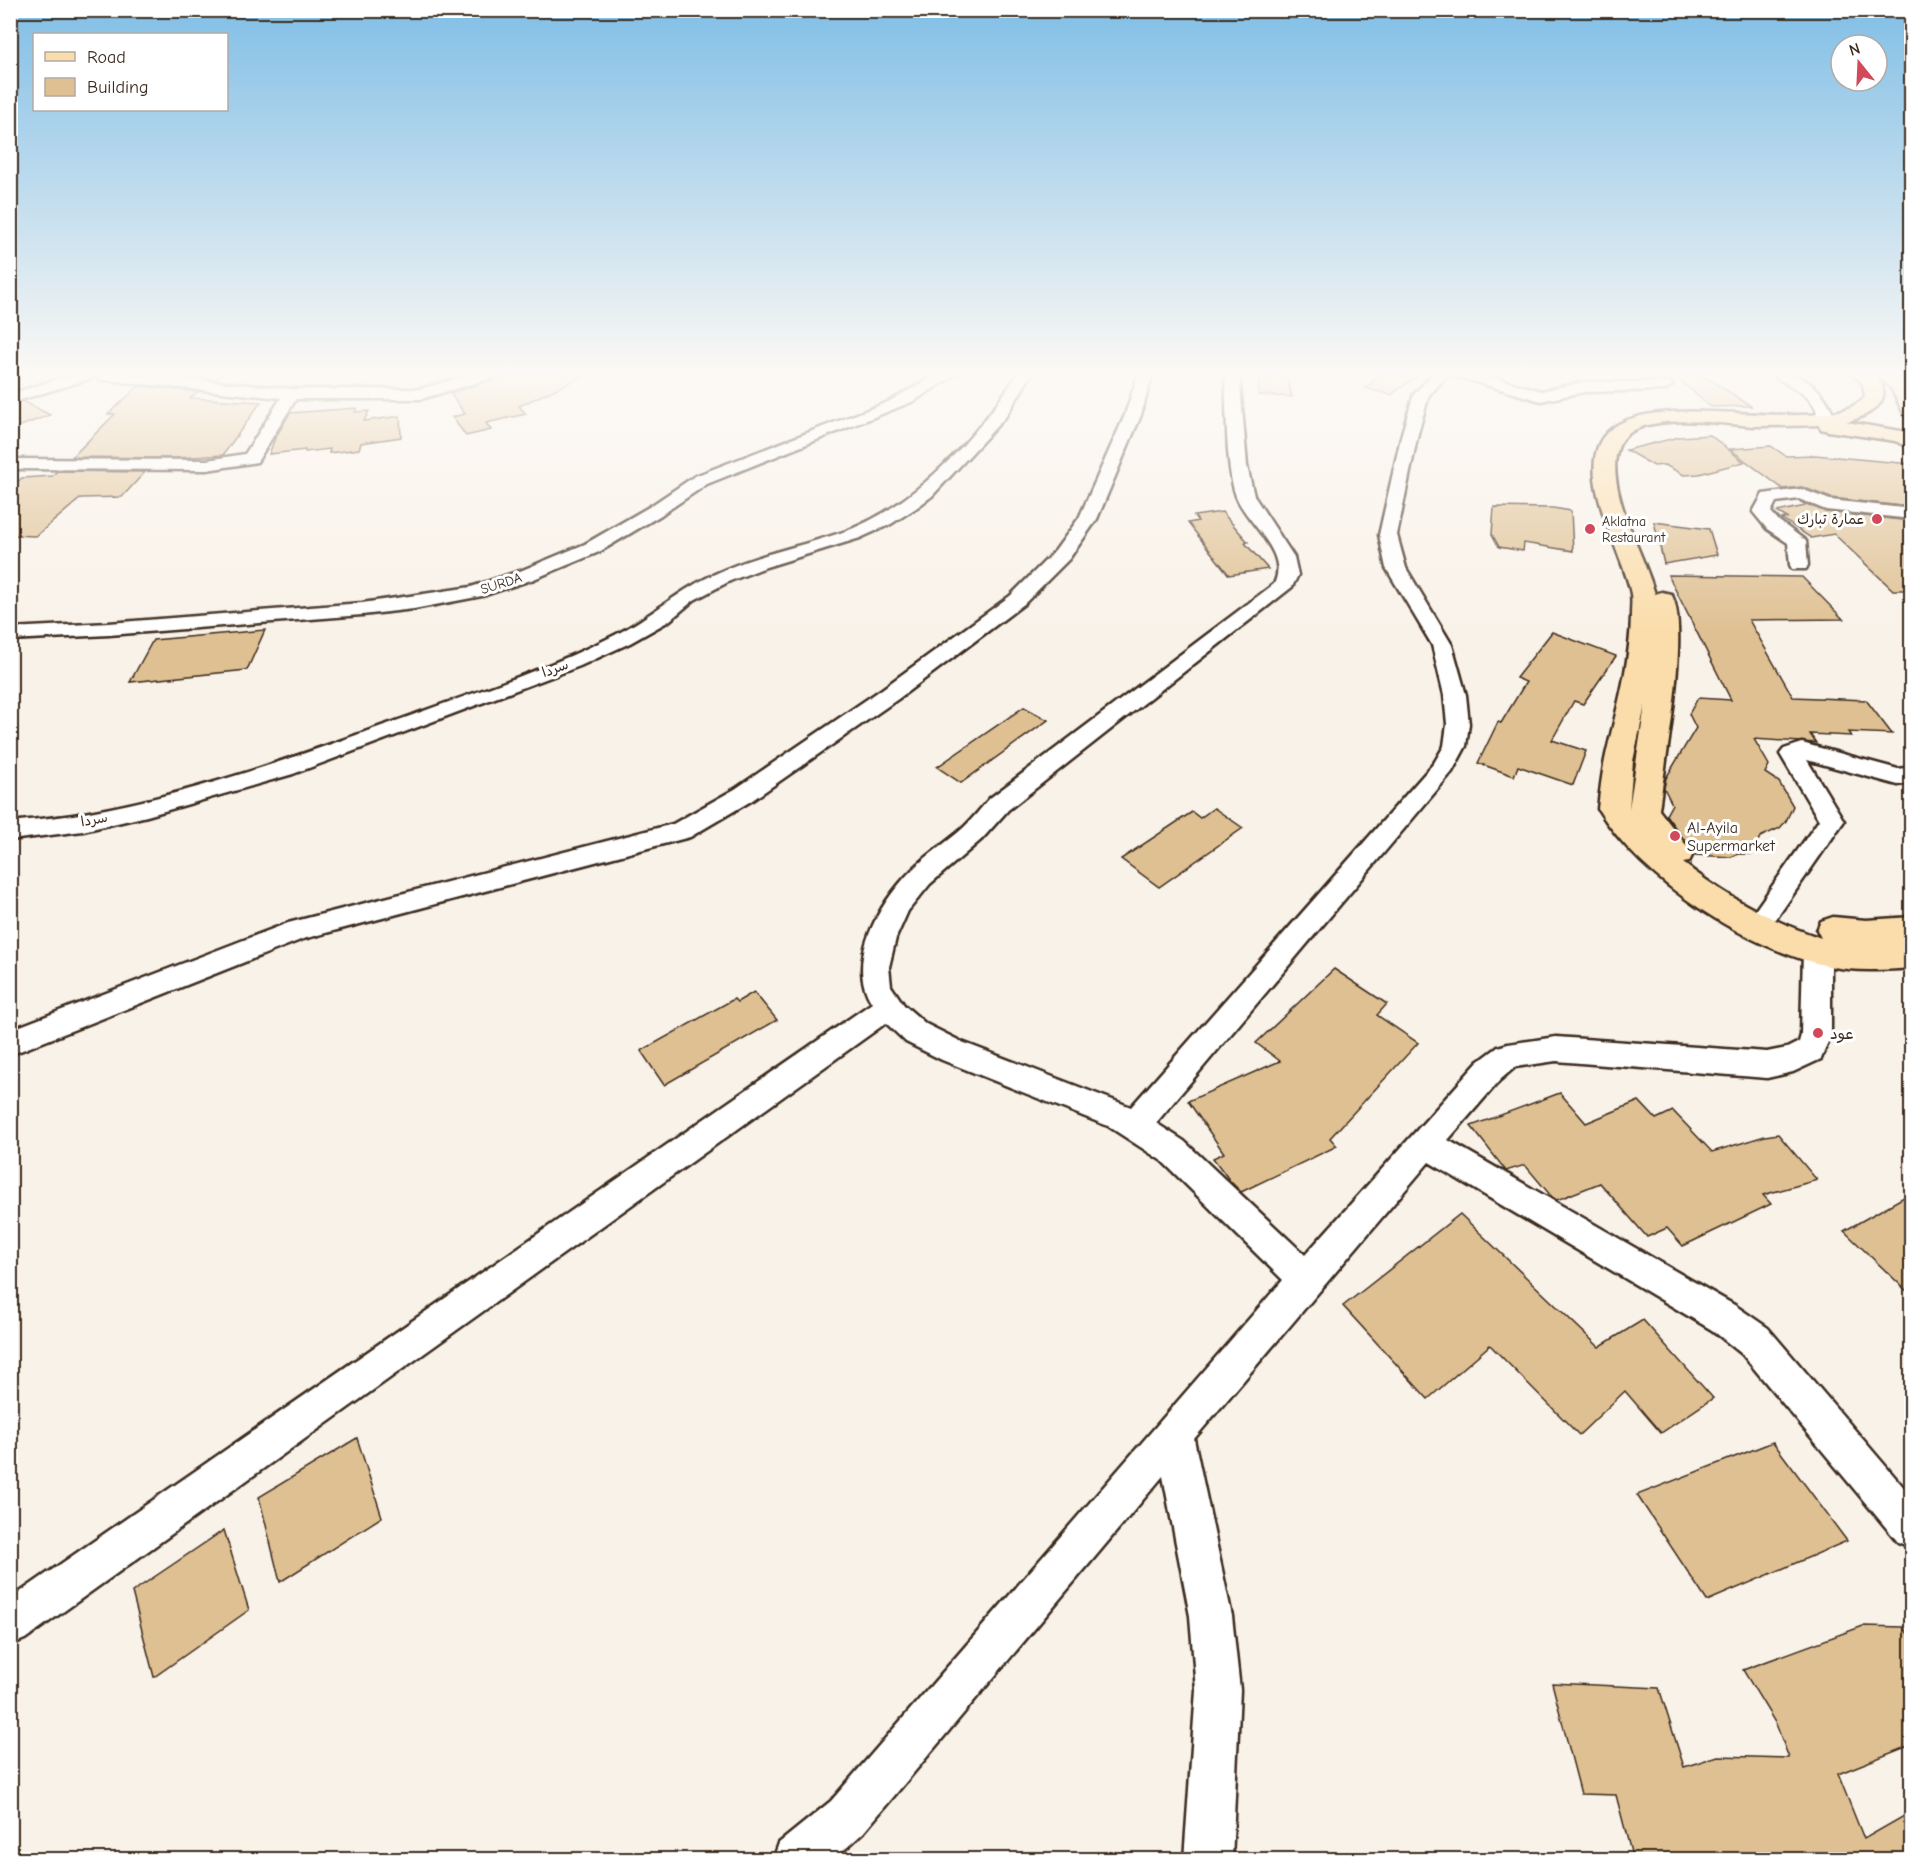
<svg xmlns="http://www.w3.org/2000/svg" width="1922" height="1870" font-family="'Comic Neue','Playpen Sans Arabic',sans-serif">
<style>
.building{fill:#dfc092;stroke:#3b2a1e;stroke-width:1.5}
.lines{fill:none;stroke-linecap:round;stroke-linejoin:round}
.minor-casing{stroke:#3b2a1e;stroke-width:5}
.major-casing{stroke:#3b2a1e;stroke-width:5}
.minor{fill:#fff;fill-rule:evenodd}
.major{fill:#fbddab;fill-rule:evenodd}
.poi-dot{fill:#d1495b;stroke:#fff;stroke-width:2}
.labels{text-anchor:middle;stroke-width:6;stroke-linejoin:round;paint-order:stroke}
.far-poi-label{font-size:14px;fill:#3b2a1e;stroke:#fff;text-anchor:end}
.far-street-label{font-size:14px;fill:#3b2a1e;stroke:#fff}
.poi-label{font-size:16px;fill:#3b2a1e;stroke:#fff;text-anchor:start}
</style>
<rect width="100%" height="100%" fill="#f9f2e9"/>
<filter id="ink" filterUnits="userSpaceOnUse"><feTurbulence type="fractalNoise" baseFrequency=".0167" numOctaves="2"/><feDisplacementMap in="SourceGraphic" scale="12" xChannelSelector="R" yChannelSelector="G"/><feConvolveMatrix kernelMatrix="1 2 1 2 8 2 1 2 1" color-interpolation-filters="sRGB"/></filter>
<g filter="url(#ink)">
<g class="building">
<path d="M154 372H225L215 380 152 374Z"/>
<path d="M506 372H592L519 406 526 414 486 423 491 430 466 436 452 417 465 414 450 393 503 377Z"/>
<path d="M1261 372H1285L1292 397 1258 395Z"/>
<path d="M1386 372H1422L1391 395 1365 388Z"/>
<path d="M1670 372H1698L1751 406 1711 407Z"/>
<path d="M139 386 198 392 190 398 261 402 223 455 175 458 72 457 115 414H108Z"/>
<path d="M23 401 50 415 10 430V405Z"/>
<path d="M357 408 355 412 369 411 364 421 400 416 401 437 361 443 359 449 329 453 330 449 305 452V450L269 454 275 438 290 413Z"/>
<path d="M1710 435 1744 462 1699 474 1684 475 1665 465 1654 466 1626 450 1679 437Z"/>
<path d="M1771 446 1786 456 1815 455 1911 464V507L1831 498 1802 487 1783 489 1730 449Z"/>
<path d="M57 471 145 472 122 497 81 498 36 536 10 535V488L22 478 52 476Z"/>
<path d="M1799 501 1826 512 1911 521V590H1893L1834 534 1811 538 1782 519 1787 518 1777 512 1805 506Z"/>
<path d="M1494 507 1553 508 1571 511 1573 551 1524 543 1523 551 1499 547 1492 534Z"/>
<path d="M1222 512 1248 542 1245 543 1268 569 1229 575 1188 523 1198 521 1194 516Z"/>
<path d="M1654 522 1709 529 1717 555 1664 564Z"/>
<path d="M1668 575 1802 577 1843 619 1749 620 1793 697 1866 700 1892 734 1848 732 1851 736 1810 734 1816 743 1754 739 1769 765 1765 773 1779 782 1793 806 1786 821 1780 828 1760 837 1752 854H1738L1731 857 1695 855 1666 815 1672 804 1664 788 1666 778 1696 728 1689 714 1698 698 1731 700Z"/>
<path d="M265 630 247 670 130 682 153 640Z"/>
<path d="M1552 632 1616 656 1583 704 1574 701 1552 740 1586 751 1573 785 1518 766 1514 776 1478 763 1498 722 1501 723 1526 682 1516 678Z"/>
<path d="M1024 707 1048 720 961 783 937 767Z"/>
<path d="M1214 808 1243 828 1159 887 1121 859 1192 812 1200 818Z"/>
<path d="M1334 969 1387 1004 1377 1015 1418 1043 1330 1138 1337 1146 1241 1192 1230 1181 1213 1158 1224 1153 1188 1101 1280 1061 1256 1043Z"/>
<path d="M754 992 777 1020 664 1085 641 1051 734 999 737 1002Z"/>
<path d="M1560 1093 1586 1123 1639 1101 1656 1119 1673 1111 1712 1152 1765 1136 1778 1134 1817 1180 1763 1195 1771 1204 1683 1246 1667 1228 1647 1237 1600 1183 1557 1200 1551 1196 1525 1165 1506 1171 1471 1126Z"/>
<path d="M1911 1193V1295L1844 1231Z"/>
<path d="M1460 1214 1599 1347 1643 1320 1713 1398 1661 1433 1625 1391 1579 1435 1490 1345 1428 1399 1343 1306Z"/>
<path d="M357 1438 382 1517 280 1582 259 1497Z"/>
<path d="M1773 1442 1847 1541 1707 1601 1637 1495Z"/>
<path d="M224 1530 249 1610 154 1677 132 1592Z"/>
<path d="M1863 1626 1903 1627 1911 1638V1745L1838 1774 1864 1839 1911 1812V1860H1633L1616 1795 1581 1794 1552 1683 1659 1688 1684 1767 1718 1756 1789 1758 1776 1724 1743 1670Z"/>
</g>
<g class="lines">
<g class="minor-casing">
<g id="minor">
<path d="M81 372H111L291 389H420L480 372H504L502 375 421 399H296L257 462 251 463 207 470 10 469V459L207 460 245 454 281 398 103 380 96 377 10 403V394Z"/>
<path d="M941 372H959L914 401 707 484 661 515 599 552 534 579 482 596 414 609 362 615 109 635 10 640V628L109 623 362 603 471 587 520 571 585 544 649 507 695 476 888 402Z"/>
<path d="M1019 372H1033L1006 416 932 496 916 508 891 524 860 538 766 567 730 581 694 600 669 621 630 643 580 666 293 774 147 816 83 831 10 840V822C35 819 60 818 84 813 196 794 303 754 410 716 479 691 550 668 615 635 651 617 680 589 717 573 758 554 803 546 846 531 917 505 979 434 1019 372Z"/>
<path d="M1139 372H1153L1141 415 1097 519 1069 559 1024 604 898 699 751 801 690 837 303 939 10 1055V1030L288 923 673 824 735 789 882 689 1010 596 1055 551 1079 518 1125 415Z"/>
<path d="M1225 372H1239L1247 466 1254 496 1294 557 1298 575 1292 587 1008 810 982 839 930 884 908 911 896 938 889 967 891 986 904 1005 926 1024 962 1042 1131 1107 1434 763 1444 746 1447 724 1444 695 1432 645 1386 568 1379 535 1402 433 1414 394 1435 372H1474L1541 391 1584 382H1670L1673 385 1665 390 1584 392 1541 401 1452 375 1450 373 1429 395 1418 433 1397 535 1406 568 1452 645 1466 695 1469 724 1466 746 1452 772 1156 1123 1184 1141 1305 1255 1478 1062 1498 1047 1508 1044 1556 1037 1767 1052 1787 1048 1799 1042 1801 1035 1803 950 1807 943 1817 939 1827 943 1831 950V1035L1821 1059 1793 1072 1767 1078 1556 1061 1515 1067 1500 1080 1448 1140 1736 1306 1768 1328 1912 1497V1548L1898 1542 1742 1354 1712 1330 1429 1162 1194 1439 1232 1616 1240 1690 1232 1860H1184L1196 1690 1190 1616 1163 1476 863 1833 833 1860H773L779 1843 831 1801 1283 1280 1162 1161 1108 1126 942 1060 906 1042 886 1023 25 1639 10 1645V1599L872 1003C844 961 881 901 912 870 927 855 946 843 962 829 972 820 981 808 990 798L1274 584C1290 552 1246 523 1236 496 1225 466 1227 405 1225 372Z"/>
<path d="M1771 372C1799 372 1822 386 1833 413L1824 423H1812L1810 420 1817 412C1809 389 1785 388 1771 372Z"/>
<path d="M1801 489 1830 500 1912 509V519L1826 510 1799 499 1776 502 1771 512 1779 521 1806 541 1808 565 1806 569H1792L1790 565 1788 543 1767 529 1753 512 1763 494Z"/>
<path d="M1802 743 1898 769 1912 767V783L1898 785 1807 760 1844 821 1776 919 1767 922 1758 919 1754 912 1819 820 1780 754 1784 749Z"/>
</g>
</g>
<g class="major-casing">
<g id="major">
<path d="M1851 372H1871C1900 398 1872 415 1846 422L1907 432 1912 434V448L1895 441 1828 431 1821 429 1819 425C1797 426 1776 426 1754 426 1722 424 1655 413 1628 434 1613 446 1614 468 1617 485 1624 523 1644 557 1655 594L1662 592 1671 594C1691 624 1664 768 1659 810L1693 854 1689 862 1683 863C1724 895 1772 922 1821 938L1817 930 1821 921 1833 917 1866 920 1912 917V968C1884 970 1856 972 1829 966 1748 950 1641 880 1598 809 1600 791 1602 773 1606 755 1617 708 1630 665 1631 616 1631 609 1632 601 1631 594 1624 551 1562 457 1617 425 1675 390 1829 439 1865 397L1863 384ZM1645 705 1629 809 1633 761Z"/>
<path d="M1873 372C1911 372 1912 384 1912 418L1905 416 1891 388Z"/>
</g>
</g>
<use href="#minor" class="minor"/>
<use href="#major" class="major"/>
</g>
</g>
<linearGradient id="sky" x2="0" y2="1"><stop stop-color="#80bee6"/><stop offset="0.59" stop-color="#fcf9f5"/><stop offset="1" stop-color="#fcf9f5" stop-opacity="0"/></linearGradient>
<rect width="1922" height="634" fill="url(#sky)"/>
<g class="poi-dot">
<circle cx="1877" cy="519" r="6"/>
<circle cx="1590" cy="529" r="6"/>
<circle cx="1675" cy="836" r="6"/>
<circle cx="1818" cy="1033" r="6"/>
</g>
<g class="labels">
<g class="far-poi-label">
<text x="1865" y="524">عمارة تبارك</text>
<text x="1602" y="526" text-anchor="start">Aklatna<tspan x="1602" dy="16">Restaurant</tspan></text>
</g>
<g class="far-street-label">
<text transform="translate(501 583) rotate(-18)" y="5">SURDA</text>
<text transform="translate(555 668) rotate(-20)" y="5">سردا</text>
<text transform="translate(94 819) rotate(-11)" y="5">سردا</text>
</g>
<g class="poi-label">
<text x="1687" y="833">Al-Ayila<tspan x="1687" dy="18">Supermarket</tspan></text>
<text x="1830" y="1039">عود</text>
</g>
</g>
<rect width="1922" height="1870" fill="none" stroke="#fff" stroke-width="36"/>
<rect x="18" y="18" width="1886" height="1834" fill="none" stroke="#3b2a1e" stroke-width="2" filter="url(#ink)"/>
<rect x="33" y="33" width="195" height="78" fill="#ffffff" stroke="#b1aaa5" stroke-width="1.5"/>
<rect x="45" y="52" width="30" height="9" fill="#fbddab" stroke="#b1aaa5" stroke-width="1.5"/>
<text x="87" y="63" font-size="18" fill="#3b2a1e">Road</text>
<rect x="45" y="78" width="30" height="18" fill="#dfc092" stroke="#b1aaa5" stroke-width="1.5"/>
<text x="87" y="93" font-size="18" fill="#3b2a1e">Building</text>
<g transform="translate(1859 63) rotate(342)"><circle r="28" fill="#ffffff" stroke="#b1aaa5" stroke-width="1.5"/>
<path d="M0-4.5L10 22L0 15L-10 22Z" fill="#d1495b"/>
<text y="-9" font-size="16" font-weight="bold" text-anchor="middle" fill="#3b2a1e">N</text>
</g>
</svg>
